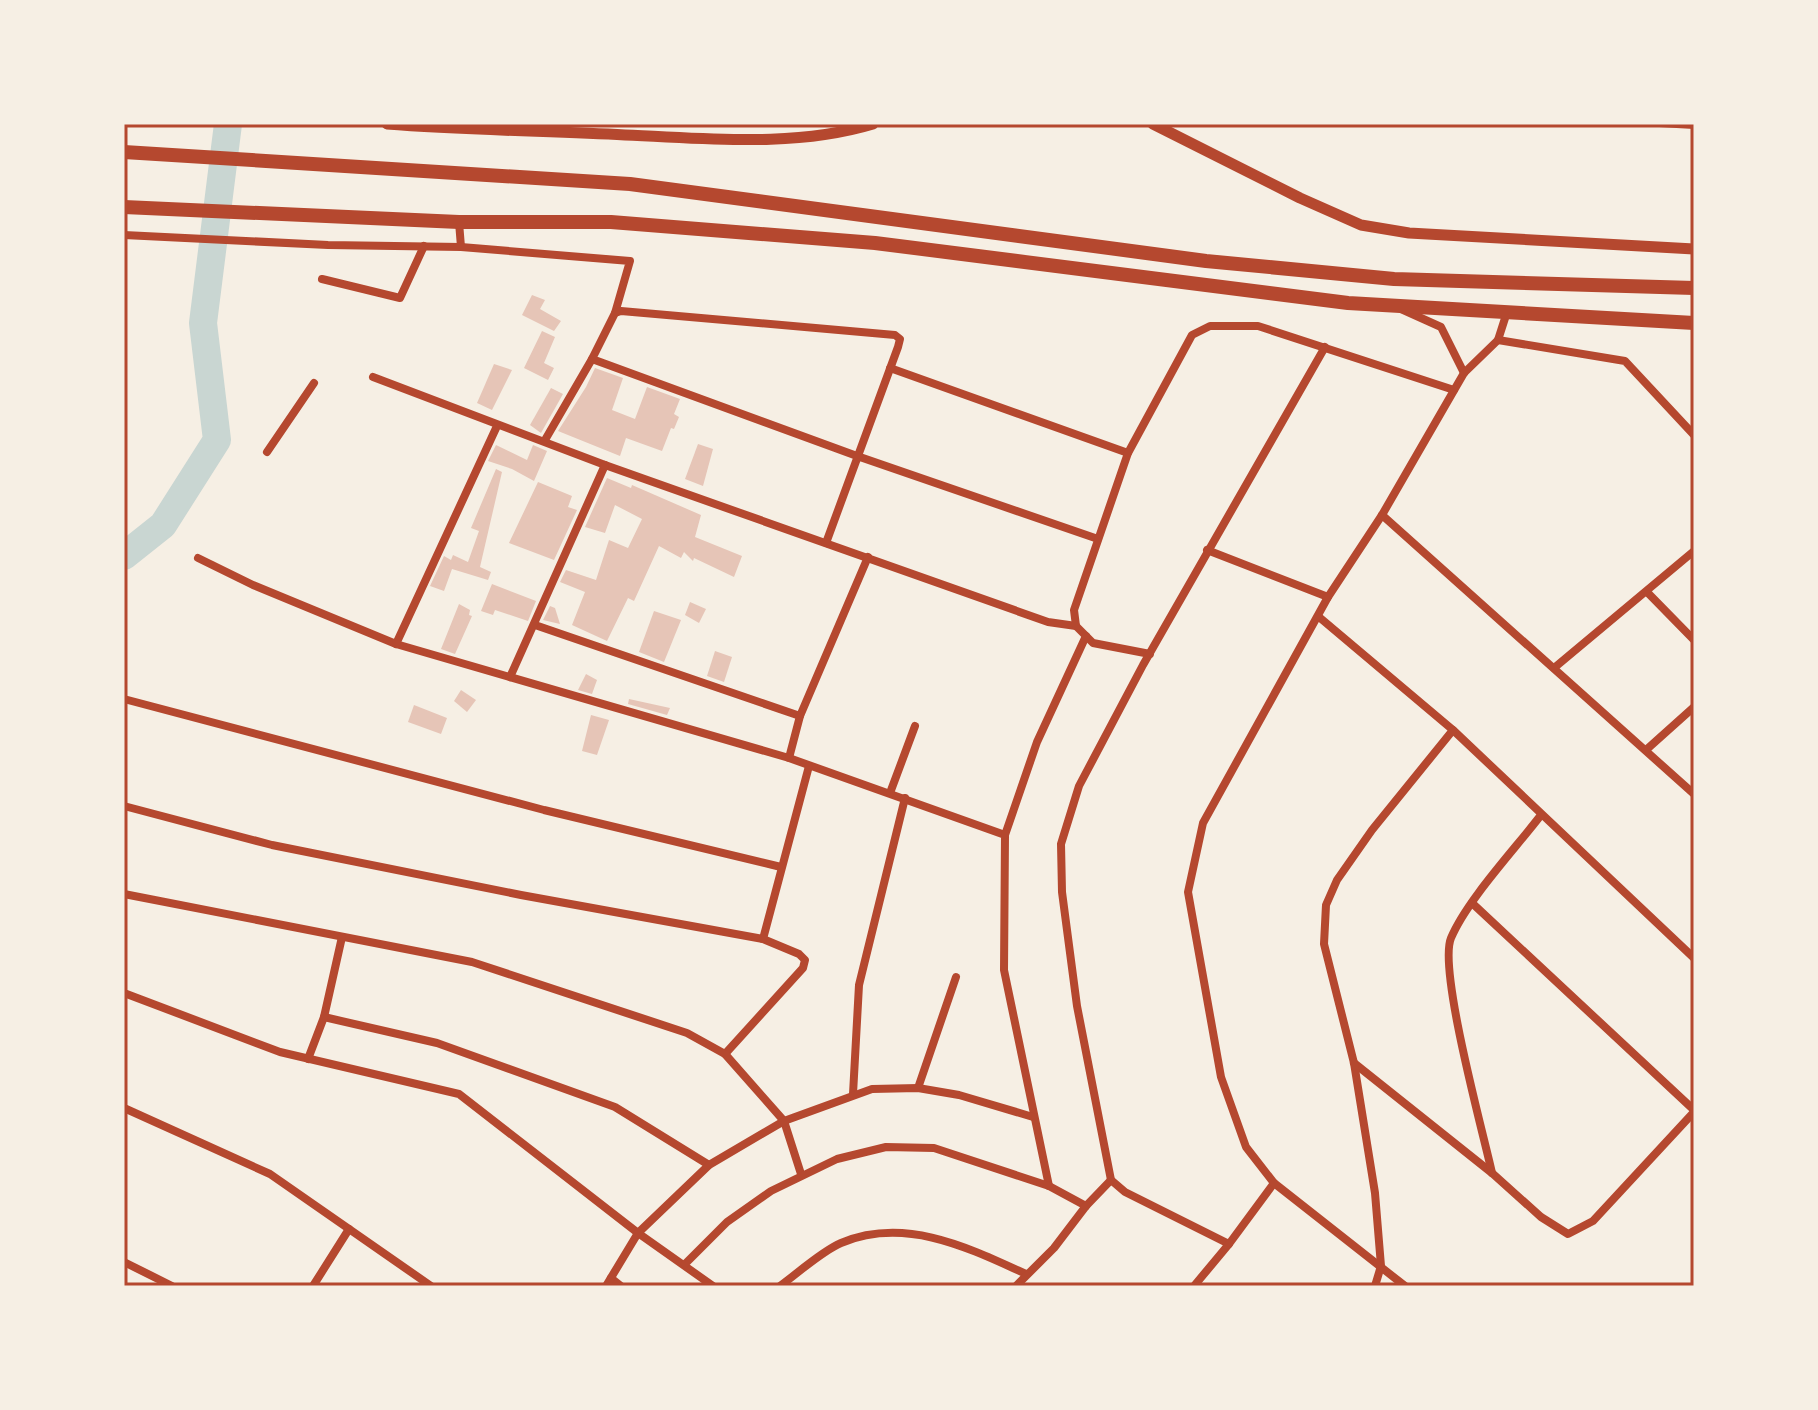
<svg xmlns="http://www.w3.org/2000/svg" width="1818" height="1410" font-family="Figtree,sans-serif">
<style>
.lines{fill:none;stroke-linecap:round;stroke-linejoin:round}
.river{stroke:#c9d6d2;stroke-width:28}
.building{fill:#e6c5b7}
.service{stroke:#b5482f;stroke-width:4}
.minor{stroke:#b5482f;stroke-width:8}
.tertiary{stroke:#b5482f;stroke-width:11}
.trunk{stroke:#b5482f;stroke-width:14}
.neatline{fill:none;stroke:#b5482f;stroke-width:3}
</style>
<rect width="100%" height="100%" fill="#f6efe4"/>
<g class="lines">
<path class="river" d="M124 556 163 525 217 440 203 323 228 124"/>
</g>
<g class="building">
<path d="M532 295 545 300 540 309 561 321 554 331 522 315Z"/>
<path d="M542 331 555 337 544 363 554 368 548 380 524 368Z"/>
<path d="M494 364 512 370 492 410 477 403Z"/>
<path d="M595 368 623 378 612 410 635 419 647 387 680 399 674 414 679 417 674 429 671 428 662 451 626 438 620 456 558 431 586 387Z"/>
<path d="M551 388 563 394 541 433 530 425Z"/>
<path d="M698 444 713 449 703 486 685 479Z"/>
<path d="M496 445 527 460 533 445 547 451 534 481 512 469 488 461Z"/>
<path d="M496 469 502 472 480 567 491 572 488 580 452 569 444 591 430 586 444 556 451 560 453 555 468 562 479 531 471 528Z"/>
<path d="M607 478 631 488 632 485 701 515 695 537 742 556 734 577 694 558 693 561 684 552 681 558 659 546 634 601 628 598 607 641 572 625 585 592 560 582 566 570 596 580 609 540 628 548 642 519 615 505 605 533 585 527Z"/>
<path d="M538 482 572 496 568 507 577 510 554 560 509 543Z"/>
<path d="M492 584 536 601 528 621 495 610 493 615 481 611Z"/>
<path d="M690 602 706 609 699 623 685 615Z"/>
<path d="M459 604 470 610 469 615 472 616 455 654 441 649Z"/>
<path d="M550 606 555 608 560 624 543 620Z"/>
<path d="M654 611 681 620 664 662 639 652Z"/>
<path d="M715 651 732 657 724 682 707 676Z"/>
<path d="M586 674 597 680 592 694 578 690Z"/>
<path d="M461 690 476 700 467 712 454 701Z"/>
<path d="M629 699 670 708 667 715 628 704Z"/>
<path d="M414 705 447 718 441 734 408 722Z"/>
<path d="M591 715 609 720 597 755 582 751Z"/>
</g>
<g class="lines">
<path class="service" d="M1642 124 1694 127"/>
<g class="minor">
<path d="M459 222 461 247"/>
<path d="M124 235 328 245 461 247 630 261 615 313"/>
<path d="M322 279 400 298 424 246"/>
<path d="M1401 309 1441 327 1464 373"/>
<path d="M1498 340 1625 361 1694 435"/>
<path d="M890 368 1128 453"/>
<path d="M373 377 605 465 1048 622 1076 626"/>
<path d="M545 440 592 359"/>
<path d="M267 452 314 383"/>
<path d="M1382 515 1694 794"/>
<path d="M826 543 898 347 900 339 895 335 621 311 615 313 592 359 857 456 1098 539"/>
<path d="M1207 550 1328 597"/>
<path d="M198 558 253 585 396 644 789 758 1005 835 1004 970 1049 1186"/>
<path d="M1647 592 1694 640"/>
<path d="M1319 617 1453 730 1694 958"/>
<path d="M535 625 800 716"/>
<path d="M396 644 497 426"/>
<path d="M1150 654 1093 643 1076 626 1074 610 1128 453 1192 335 1210 326H1258L1454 390"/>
<path d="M1554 668 1694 551"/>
<path d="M510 677 605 465"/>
<path d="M124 699 544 810 781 867"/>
<path d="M1646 750 1694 707"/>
<path d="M789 758 800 716 868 557"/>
<path d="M890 793 915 726"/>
<path d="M124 806 272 845 521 895 763 939 799 954 805 960 803 968 725 1054"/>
<path d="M1005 835 1037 742 1086 636"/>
<path d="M124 894 472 962 687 1033 725 1054 784 1121 801 1174"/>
<path d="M1472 903 1694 1110"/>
<path d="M763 939 809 766"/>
<path d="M124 993 280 1052 459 1094 638 1233 713 1286"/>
<path d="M324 1017 437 1043 615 1107 709 1165"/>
<path d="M308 1059 324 1017 342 937"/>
<path d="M1354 1063 1492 1173 1541 1217 1568 1234 1593 1221 1694 1112"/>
<path d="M918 1088 956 977"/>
<path d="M853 1094 859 985 905 798"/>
<path d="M124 1108 270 1174 431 1286"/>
<path d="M1492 1173C1483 1132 1438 969 1451 938 1467 900 1515 849 1541 815"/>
<path d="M1229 1244 1125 1192 1111 1180 1077 1006 1062 892 1061 844 1079 786 1143 665 1325 347"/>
<path d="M124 1262 172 1286"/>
<path d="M685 1264 727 1222 771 1191 837 1159 886 1147 934 1148 1049 1186 1086 1206"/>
<path d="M611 1278 621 1286"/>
<path d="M313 1286 349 1229"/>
<path d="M606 1286 638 1233 709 1165 784 1121 872 1089 918 1088 959 1095 1033 1117"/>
<path d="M780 1286C798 1273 822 1251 841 1243 905 1216 969 1248 1026 1274"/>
<path d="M1016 1286 1054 1248 1086 1206 1111 1180"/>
<path d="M1194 1286 1229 1244 1274 1183"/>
<path d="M1375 1286 1381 1266 1375 1193 1354 1063 1324 944 1326 905 1337 880 1372 830 1453 730"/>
<path d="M1405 1286 1274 1183 1246 1147 1221 1077 1188 892 1203 823 1328 597 1382 515 1464 373 1498 340 1507 312"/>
</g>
<g class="tertiary">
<path d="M387 124C466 130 545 131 625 135 707 138 793 148 873 124"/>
<path d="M1153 124 1300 198 1361 225 1409 233 1694 249"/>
</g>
<g class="trunk">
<path d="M124 152 630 184 1206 261 1394 279 1694 288"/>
<path d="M124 207 459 222H611L875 243 1348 303 1694 323"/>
</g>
</g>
<rect width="1818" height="1410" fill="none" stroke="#f6efe4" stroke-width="252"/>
<rect x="126" y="126" width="1566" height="1158" class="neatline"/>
</svg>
